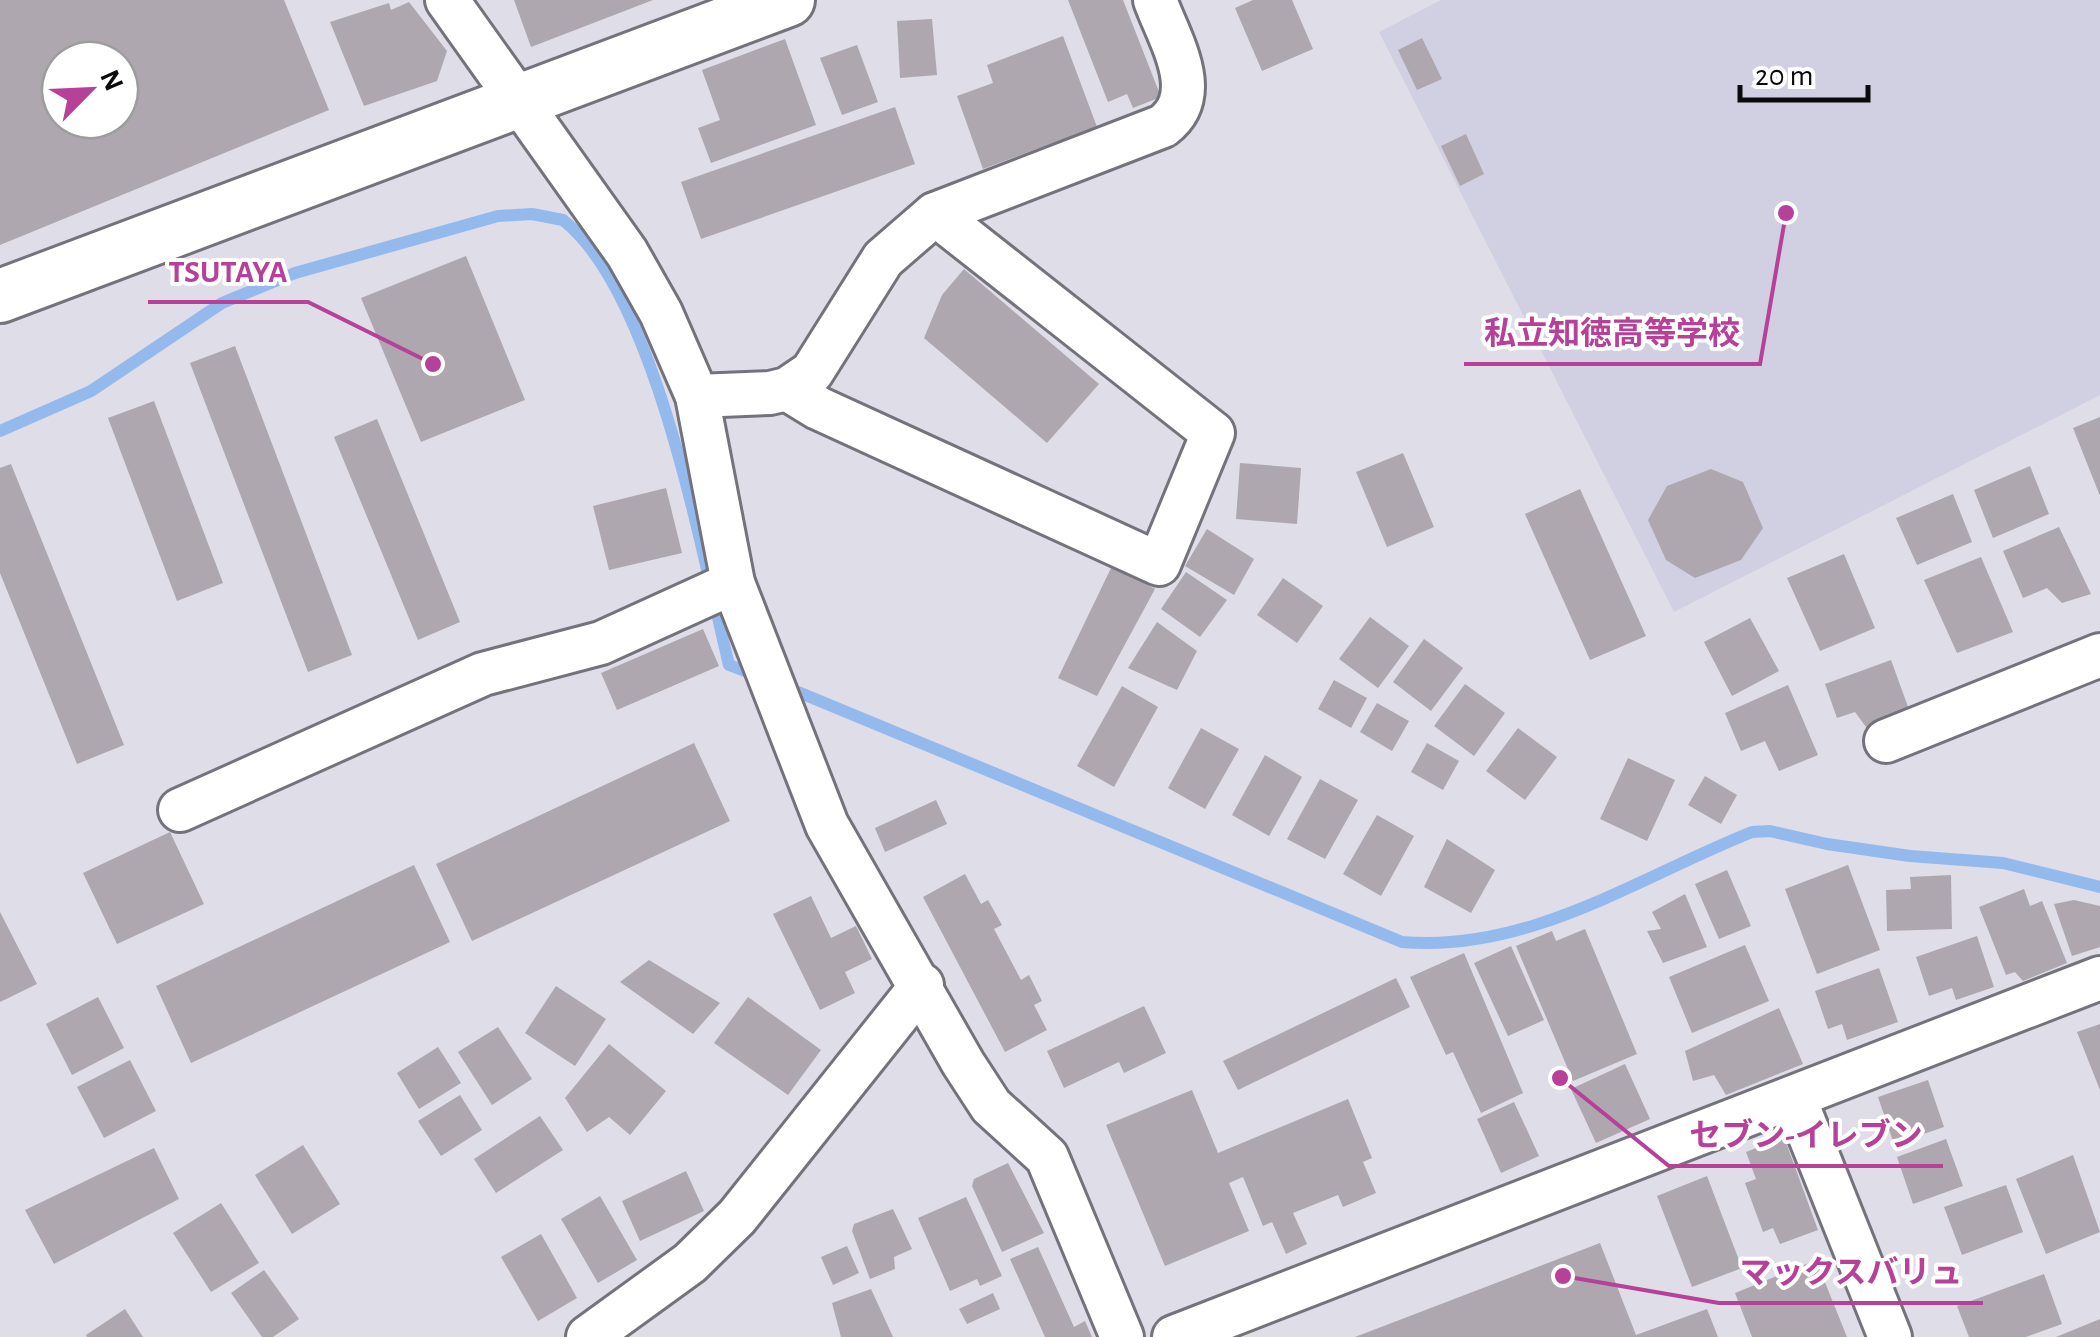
<svg xmlns="http://www.w3.org/2000/svg" width="2100" height="1337" font-family="'Alegreya Sans','Noto Sans JP',sans-serif">
<style>
.built{fill:#d1d0e2}
.lines{fill:none;stroke-linecap:round;stroke-linejoin:round}
.stream{stroke:#94b9ed;stroke-width:12}
.building{fill:#aea7af;fill-rule:evenodd}
.minor-casing{stroke:#74737c;stroke-width:48}
.tertiary-casing{stroke:#74737c;stroke-width:58}
.minor{stroke:#fff;stroke-width:42}
.tertiary{stroke:#fff;stroke-width:52}
.leader{fill:none;stroke:#b74198;stroke-width:4}
.callout-dot{fill:#b74198;stroke:#fff;stroke-width:4}
.callout-label{font-size:32px;text-anchor:middle;font-weight:bold;fill:#b74198;stroke:#fff;stroke-width:8;stroke-linejoin:round;paint-order:stroke}
</style>
<rect width="100%" height="100%" fill="#dedde8"/>
<path class="built" d="M1441 0H2100V395L1674 612 1379 32Z"/>
<g class="lines">
<g class="stream">
<path d="M0 431 91 391 222 303 295 273 498 216 532 214 563 220C655 292 701 550 729 665L758 676"/>
<path d="M786 687 1402 942C1529 953 1639 877 1752 832L1770 831 1827 844 1910 856 2003 863 2100 887"/>
</g>
</g>
<g class="building">
<path d="M0 0H284L329 110 0 245ZM60 60H120V120H60Z"/>
<path d="M514 0H653L531 47Z"/>
<path d="M1068 0H1123L1161 97 1133 108 1127 94 1108 102Z"/>
<path d="M1253 0H1292L1313 49 1262 71 1235 8Z"/>
<path d="M409 2 447 51 437 81 364 106 330 22 389 3 391 10Z"/>
<path d="M932 19 937 75 900 78 897 21Z"/>
<path d="M1063 36 1097 127 983 169 957 96 993 83 987 65Z"/>
<path d="M1422 38 1442 79 1417 90 1398 50Z"/>
<path d="M785 39 816 125 711 163 698 128 720 120 702 70Z"/>
<path d="M857 45 878 102 842 115 820 58Z"/>
<path d="M895 107 915 164 701 239 681 182Z"/>
<path d="M1466 134 1484 174 1460 186 1441 146Z"/>
<path d="M466 256 525 400 421 442 361 298Z"/>
<path d="M964 269 1099 384 1047 443 924 338 942 295Z"/>
<path d="M235 346 352 655 308 672 190 363Z"/>
<path d="M154 401 223 583 177 601 108 418Z"/>
<path d="M2100 417V496L2073 428Z"/>
<path d="M377 419 460 622 418 640 334 437Z"/>
<path d="M1403 453 1434 527 1387 547 1356 472Z"/>
<path d="M1240 463 1301 468 1297 524 1236 519Z"/>
<path d="M11 464 124 745 77 764 0 573V468Z"/>
<path d="M2030 466 2049 514 1993 538 1974 490Z"/>
<path d="M1711 469 1743 482 1763 528 1741 560 1695 578 1666 560 1648 520 1667 486Z"/>
<path d="M666 488 682 553 609 570 593 506Z"/>
<path d="M1580 489 1646 636 1590 660 1525 514Z"/>
<path d="M1953 494 1972 542 1917 565 1896 518Z"/>
<path d="M2059 527 2091 594 2062 603 2047 588 2023 598 2003 551Z"/>
<path d="M1207 529 1254 559 1234 595 1185 566Z"/>
<path d="M1844 554 1875 628 1820 651 1787 578Z"/>
<path d="M1981 557 2013 632 1957 653 1924 580Z"/>
<path d="M1112 566 1155 589 1097 696 1058 678Z"/>
<path d="M1186 572 1227 600 1200 637 1161 609Z"/>
<path d="M1283 578 1323 606 1297 643 1257 615Z"/>
<path d="M1370 617 1409 646 1378 688 1339 659Z"/>
<path d="M1750 618 1779 671 1732 696 1704 642Z"/>
<path d="M1157 622 1197 651 1177 690 1128 668Z"/>
<path d="M703 629 719 666 617 710 601 673Z"/>
<path d="M1424 639 1463 668 1431 711 1393 682Z"/>
<path d="M1891 660 1911 715 1869 731 1855 712 1837 718 1825 684Z"/>
<path d="M1334 680 1367 698 1351 728 1318 709Z"/>
<path d="M1465 684 1505 713 1474 756 1434 726Z"/>
<path d="M1788 685 1818 755 1779 771 1765 741 1741 751 1725 713Z"/>
<path d="M1122 686 1158 707 1114 787 1077 766Z"/>
<path d="M1377 703 1409 721 1392 751 1360 732Z"/>
<path d="M1201 728 1239 749 1205 809 1168 788Z"/>
<path d="M1518 728 1557 757 1525 800 1486 771Z"/>
<path d="M694 743 730 821 472 941 436 864Z"/>
<path d="M1427 743 1459 761 1443 790 1411 772Z"/>
<path d="M1265 755 1302 777 1269 836 1232 815Z"/>
<path d="M1628 758 1675 780 1647 841 1600 819Z"/>
<path d="M1705 776 1737 795 1721 824 1688 805Z"/>
<path d="M1320 779 1358 800 1325 859 1287 839Z"/>
<path d="M936 800 947 824 885 852 875 828Z"/>
<path d="M1377 815 1414 836 1381 896 1343 874Z"/>
<path d="M170 832 204 904 117 944 83 873Z"/>
<path d="M1447 839 1495 870 1471 913 1424 887Z"/>
<path d="M414 865 450 942 191 1063 156 986Z"/>
<path d="M1848 865 1880 950 1817 974 1785 889Z"/>
<path d="M1727 870 1751 926 1719 939 1695 884Z"/>
<path d="M965 874 981 904 988 900 1002 925 994 929 1021 980 1029 975 1042 1001 1034 1005 1047 1030 1005 1052 923 897Z"/>
<path d="M1951 875 1952 929 1887 931 1886 890 1911 889 1910 877Z"/>
<path d="M2024 889 2030 906 2042 901 2067 963 2023 981 2015 972 2006 975 1979 907Z"/>
<path d="M1685 894 1707 947 1663 963 1647 931 1661 929 1652 912Z"/>
<path d="M811 896 831 938 856 926 872 959 845 972 855 993 820 1010 773 914Z"/>
<path d="M2074 900 2100 906V947L2072 956 2054 904Z"/>
<path d="M0 912 37 984 0 1002Z"/>
<path d="M1585 929 1637 1054 1573 1081 1516 946 1552 931 1556 941Z"/>
<path d="M1977 936 1994 987 1956 1000 1952 988 1929 996 1916 957Z"/>
<path d="M1745 945 1769 1001 1692 1033 1669 977Z"/>
<path d="M1511 946 1544 1020 1508 1036 1474 963Z"/>
<path d="M1464 953 1523 1093 1481 1113 1453 1052 1446 1055 1410 977Z"/>
<path d="M649 960 720 1003 693 1034 620 982Z"/>
<path d="M1879 968 1898 1022 1847 1040 1842 1024 1828 1029 1815 991Z"/>
<path d="M1396 978 1410 1007 1238 1090 1223 1061Z"/>
<path d="M556 986 606 1019 575 1066 525 1033Z"/>
<path d="M98 997 124 1048 72 1075 46 1024Z"/>
<path d="M748 997 821 1050 788 1095 714 1043Z"/>
<path d="M1144 1006 1166 1053 1124 1073 1119 1062 1064 1088 1047 1051Z"/>
<path d="M1779 1008 1803 1064 1726 1095 1714 1075 1693 1081 1685 1051Z"/>
<path d="M2100 1024V1090L2077 1032Z"/>
<path d="M498 1027 532 1079 492 1105 458 1052Z"/>
<path d="M609 1044 666 1091 630 1135 609 1117 587 1132 565 1098Z"/>
<path d="M438 1047 461 1083 419 1109 397 1073Z"/>
<path d="M130 1060 156 1111 104 1138 77 1087Z"/>
<path d="M1625 1064 1650 1119 1596 1143 1571 1089Z"/>
<path d="M1928 1080 1944 1127 1894 1144 1878 1097Z"/>
<path d="M1192 1090 1218 1153 1348 1099 1372 1158 1363 1162 1376 1193 1343 1207 1338 1195 1293 1213 1307 1244 1286 1254 1272 1222 1263 1226 1243 1177 1229 1183 1249 1231 1165 1266 1106 1125Z"/>
<path d="M460 1095 482 1130 441 1156 418 1121Z"/>
<path d="M1514 1102 1539 1156 1501 1173 1477 1119Z"/>
<path d="M540 1116 563 1150 496 1193 474 1159Z"/>
<path d="M1784 1137 1818 1230 1780 1244 1773 1228 1763 1232 1745 1183 1756 1179 1746 1152Z"/>
<path d="M1946 1139 1963 1186 1913 1204 1897 1157Z"/>
<path d="M303 1145 340 1204 292 1234 255 1175Z"/>
<path d="M154 1148 179 1199 54 1264 25 1210Z"/>
<path d="M2073 1155 2100 1232 2046 1254 2016 1179Z"/>
<path d="M1008 1163 1044 1233 1002 1252 972 1186 974 1179Z"/>
<path d="M686 1171 704 1211 640 1241 622 1201Z"/>
<path d="M1707 1176 1742 1268 1692 1287 1657 1196Z"/>
<path d="M2006 1185 2023 1232 1962 1255 1944 1207Z"/>
<path d="M600 1196 637 1260 598 1283 561 1219Z"/>
<path d="M966 1197 1002 1276 980 1286 977 1279 950 1291 918 1218Z"/>
<path d="M221 1203 259 1263 211 1292 173 1233Z"/>
<path d="M893 1209 912 1249 894 1257 895 1269 870 1279 852 1231 854 1224Z"/>
<path d="M541 1234 577 1298 538 1321 501 1257Z"/>
<path d="M1600 1243 1636 1335 1707 1309 1718 1337H1355Z"/>
<path d="M847 1246 859 1273 833 1285 821 1257Z"/>
<path d="M1038 1247 1074 1327 1085 1321 1092 1337H1045L1010 1259Z"/>
<path d="M1816 1260 1847 1337H1752L1735 1293Z"/>
<path d="M264 1270 299 1319 273 1337H262L231 1293Z"/>
<path d="M2044 1274 2062 1324 2026 1337H1969L1957 1306Z"/>
<path d="M871 1289 893 1337H841L832 1303Z"/>
<path d="M993 1293 1000 1309 967 1324 959 1309Z"/>
<path d="M125 1309 143 1337H87L86 1335Z"/>
<path d="M2100 1319V1337H2056Z"/>
</g>
<g class="lines">
<g class="minor-casing">
<g id="minor">
<path d="M447 0 627 253 661 313 697 396 733 583 827 825 963 1063 991 1106 1047 1157 1122 1337"/>
<path d="M787 389 818 408 1159 564 1213 433 935 214"/>
<path d="M697 396 770 393 787 389 812 372 883 259 935 214 1163 126C1205 94 1170 41 1155 0"/>
<path d="M1886 741 2100 655"/>
<path d="M180 810 483 674 601 643 733 583"/>
<path d="M1795 1099 1890 1337"/>
<path d="M588 1337 690 1263 737 1217 922 985"/>
<path d="M1174 1337 2100 978"/>
</g>
</g>
<g class="tertiary-casing">
<path id="tertiary" d="M0 296 788 0"/>
</g>
<use href="#minor" class="minor"/>
<use href="#tertiary" class="tertiary"/>
</g>
<path class="leader" d="M433 364L308 302H148M1786 213L1760 364H1464M1560 1078L1669 1166H1943M1563 1276L1719 1303H1983"/>
<g class="callout-dot">
<circle cx="433" cy="364" r="10"/>
<circle cx="1786" cy="213" r="10"/>
<circle cx="1560" cy="1078" r="10"/>
<circle cx="1563" cy="1276" r="10"/>
</g>
<g class="callout-label">
<text x="228" y="282">TSUTAYA</text>
<text x="1612" y="344">私立知徳高等学校</text>
<text x="1806" y="1146">セブン-イレブン</text>
<text x="1851" y="1283">マックスバリュ</text>
</g>
<g transform="translate(90 90) rotate(66)"><circle r="48" fill="#ffffff" stroke="#9d9d9f" stroke-width="2.5"/>
<path d="M0-8L18 38L0 25L-18 38Z" fill="#b74198"/>
<text y="-15" font-size="28" font-weight="bold" text-anchor="middle" fill="#0b0b0e">N</text>
</g>
<path d="M1740 85v15h128v-15" fill="none" stroke="#0b0b0e" stroke-width="5"/>
<text x="1755" y="85" font-size="30" fill="#0b0b0e" stroke="#ffffff" stroke-width="8" paint-order="stroke">20 m</text>
</svg>
